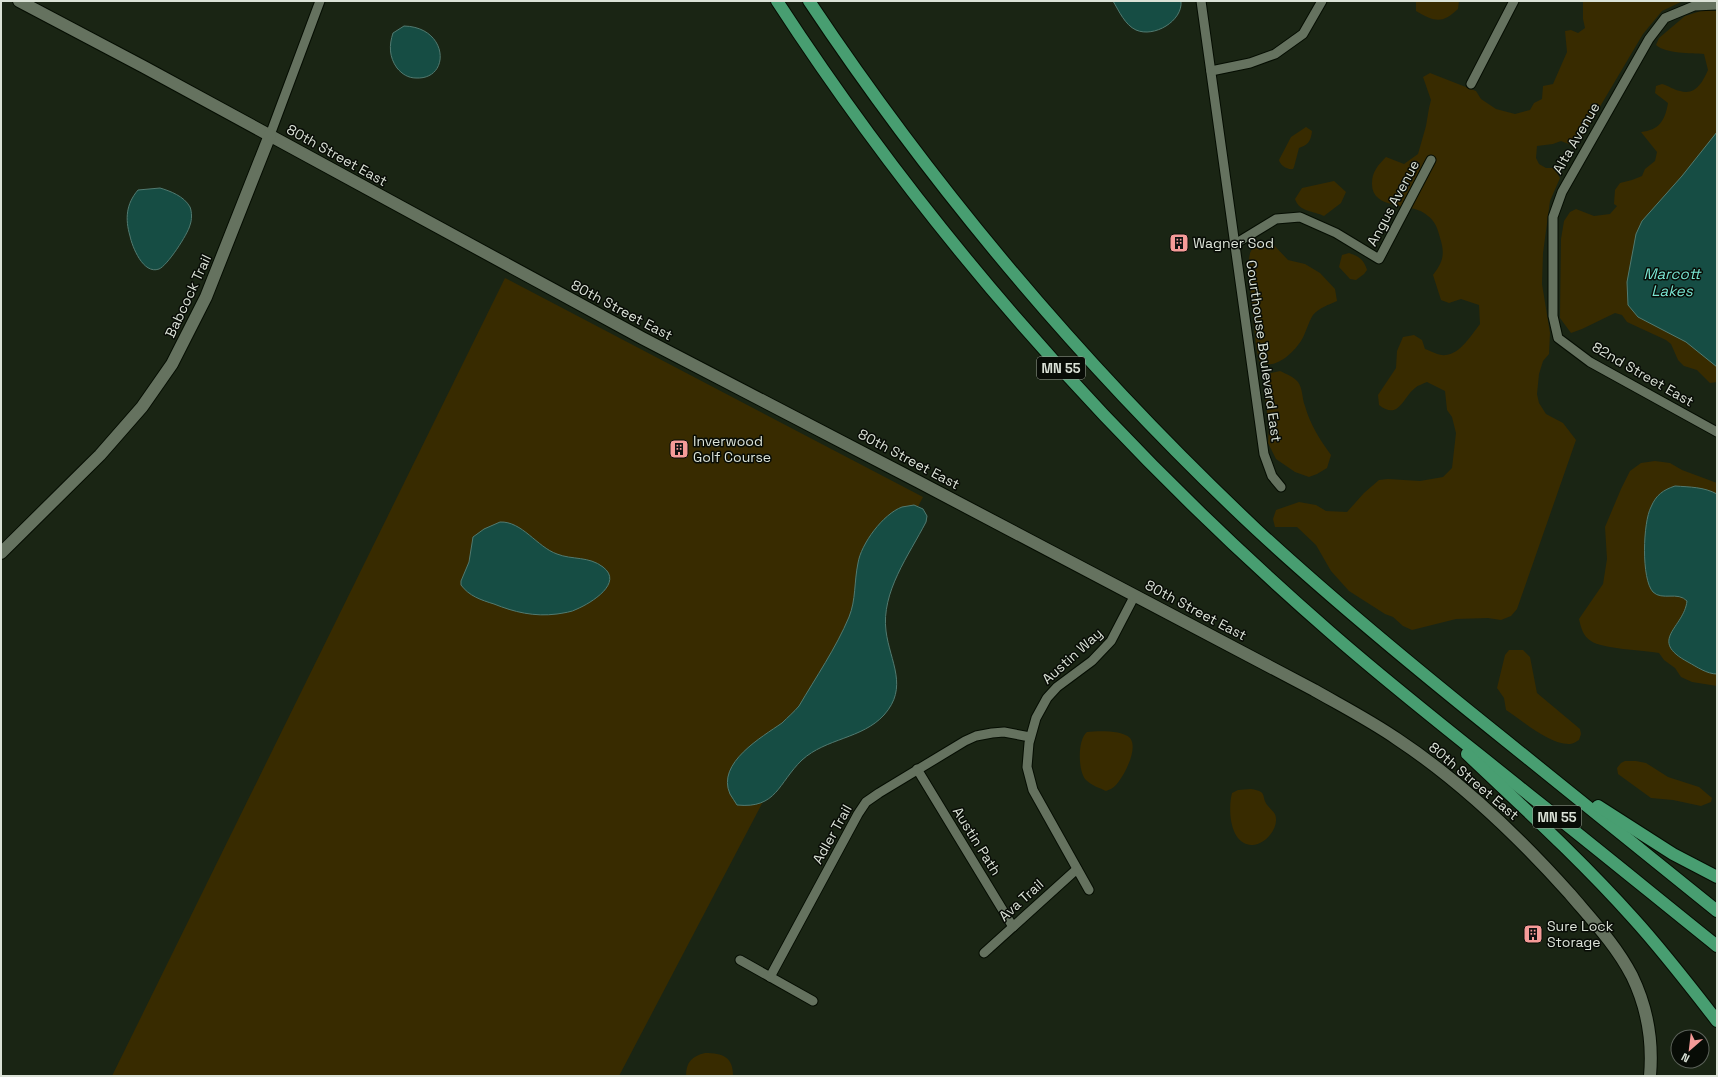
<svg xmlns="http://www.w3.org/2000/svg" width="1718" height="1077" font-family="'Space Grotesk',sans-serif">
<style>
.green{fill:#382b00}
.water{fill:#164d44;stroke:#517a70}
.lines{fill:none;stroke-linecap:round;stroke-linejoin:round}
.street-casing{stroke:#050d02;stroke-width:11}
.secondary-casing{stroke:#050d02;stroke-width:14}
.highway-casing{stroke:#050d02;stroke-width:14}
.street{stroke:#65725f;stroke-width:9}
.secondary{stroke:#65725f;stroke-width:12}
.highway{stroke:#489e71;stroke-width:12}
.labels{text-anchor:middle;stroke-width:3;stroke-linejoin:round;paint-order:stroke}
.shield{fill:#080c06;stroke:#9ca298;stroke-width:1}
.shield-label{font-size:13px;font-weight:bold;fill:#dbe2d7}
.street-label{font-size:14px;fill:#dbe2d7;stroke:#080c06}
.poi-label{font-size:14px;fill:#dbe2d7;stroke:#080c06;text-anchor:start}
.water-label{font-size:15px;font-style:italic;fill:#79e4d1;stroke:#080c06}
</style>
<rect width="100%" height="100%" fill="#1a2514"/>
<g class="green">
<path d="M1416 1H1459L1458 9C1442 24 1435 22 1416 11Z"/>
<path d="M1583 1H1683L1662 11 1643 34 1579 142 1571 145 1561 141 1553 144 1537 146 1536 158 1539 164 1546 168H1554L1560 178 1550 201 1543 253 1542 284 1550 333 1549 354 1543 361 1539 374 1537 394 1539 403 1546 414 1563 423 1576 440 1517 609 1511 616 1501 620 1488 618 1456 619 1412 630 1403 626 1393 617 1385 614 1349 591 1331 571 1316 545 1297 527H1275L1273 519 1276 510 1299 502 1316 505 1326 511 1347 512 1364 493 1379 480 1388 479 1420 481 1443 477 1452 468 1456 433 1452 417 1447 410 1445 391 1427 382C1423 384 1418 385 1415 388 1403 397 1399 421 1379 405L1378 395 1396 368 1397 351 1403 337 1414 335 1422 340 1425 349C1431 351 1439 356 1446 355 1460 354 1472 334 1480 324L1479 305 1461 299 1449 303 1441 300 1433 275C1442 263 1445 256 1441 241 1437 227 1436 221 1424 213 1410 203 1371 210 1372 183 1372 172 1378 165 1386 157L1404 164 1418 154 1426 126 1429 108 1431 100 1423 77 1430 73 1476 91 1481 99 1496 109 1515 114 1530 110 1534 103 1542 99 1543 86 1553 84 1567 52 1565 31 1571 30 1578 33 1585 28 1583 19Z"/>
<path d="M1704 10 1717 11V382L1710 383 1697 370 1684 366 1678 360 1671 344 1666 340 1627 322 1622 315 1615 313 1582 329 1571 333 1560 318 1561 239 1564 221 1570 212 1576 209 1594 216 1610 214 1617 206 1614 204 1615 190 1620 183 1632 180 1642 176 1645 169 1655 161 1657 152 1641 132C1659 130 1665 121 1668 103L1655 93 1656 86 1662 84C1669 86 1674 90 1680 91 1696 96 1703 81 1708 70L1704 54C1691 53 1666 54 1656 45L1659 38 1685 16Z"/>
<path d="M1306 127 1312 131C1311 141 1308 145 1299 148L1294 167 1293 169C1287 170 1280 165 1279 160L1291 137Z"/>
<path d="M1334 181 1346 192 1341 203 1324 216C1314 211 1299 212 1295 199L1302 188Z"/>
<path d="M1270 241 1288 260 1305 264 1320 273 1335 289 1337 301C1328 305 1319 308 1313 315 1308 323 1306 333 1301 341 1293 353 1274 372 1259 361L1256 346 1248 265 1250 253 1254 245Z"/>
<path d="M1349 253C1359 256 1364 260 1367 270L1364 274 1356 280 1350 279 1339 267 1342 255Z"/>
<path d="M505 278 923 497 619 1076H112Z"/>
<path d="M1280 371C1286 374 1293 376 1298 382 1303 389 1302 399 1305 406 1310 424 1320 440 1331 455L1327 468 1317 474 1309 477 1295 472 1276 459 1268 443 1269 429 1264 389 1267 376 1271 373Z"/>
<path d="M1655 461 1670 463 1682 470 1717 483V686L1692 682 1681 677 1675 668 1664 660 1659 653C1643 650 1602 649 1591 641 1583 636 1581 628 1579 619L1603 584 1607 559 1605 527 1621 489 1630 471 1641 463Z"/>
<path d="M1509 650H1523L1530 657 1537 693 1580 729 1581 734 1579 740C1577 741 1573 744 1570 744 1550 745 1523 721 1506 710L1504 698 1497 688 1505 655Z"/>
<path d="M1087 732C1098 731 1122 730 1130 738 1139 749 1123 778 1115 786 1113 788 1109 790 1106 791 1100 788 1092 786 1086 780 1078 772 1077 740 1087 732Z"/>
<path d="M1625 761H1636L1646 763 1668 777 1699 787 1712 798 1711 802 1701 806 1673 800 1651 798 1618 774 1617 768 1621 763Z"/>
<path d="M1251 789C1269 792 1260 796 1268 806 1272 811 1276 813 1276 819 1277 831 1263 846 1251 845 1229 843 1228 808 1232 793L1238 790Z"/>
<path d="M705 1053C723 1053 733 1057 733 1076H686C686 1062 692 1056 705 1053Z"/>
</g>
<g class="water">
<path d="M1113 1H1181C1183 21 1154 38 1136 30 1125 25 1119 11 1113 1Z"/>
<path d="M404 26C449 27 451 80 416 78 408 78 402 74 397 68 389 57 389 45 393 33Z"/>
<path d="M1717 132V367L1686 342 1638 317 1628 305 1627 282 1636 234 1642 221 1682 176Z"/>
<path d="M160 188C170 191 184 196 190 207 192 212 192 220 190 225 188 234 167 266 159 269 143 275 132 246 130 236 125 219 126 204 138 190Z"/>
<path d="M1675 486C1690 487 1704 487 1717 494V674C1707 674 1697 667 1688 662 1647 640 1684 628 1687 601 1678 591 1662 601 1653 592 1641 579 1643 522 1651 507 1656 495 1663 490 1675 486Z"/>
<path d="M914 505 923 509 927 516 926 522C909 555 881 592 886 631 890 662 909 687 884 715 862 739 826 738 802 760 778 783 777 809 737 805 735 801 732 798 730 794 716 763 762 737 782 723 788 717 794 712 799 706 816 677 836 648 849 617 856 600 854 582 858 563 861 544 883 514 902 507 906 506 910 506 914 505Z"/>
<path d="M500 522C522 521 537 547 557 554 572 560 589 556 603 567 624 583 591 603 577 609 572 612 563 613 557 614 534 617 514 612 494 604 481 600 469 596 461 585V581L469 562 473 537 484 529Z"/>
</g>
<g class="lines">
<g class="street-casing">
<g id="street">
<path d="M1201 1 1264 454 1272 476 1281 487"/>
<path d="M1717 5 1694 6 1665 18 1649 39 1562 192 1553 217V316L1558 338 1590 362 1717 432"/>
<path d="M1211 71 1250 63 1275 54 1303 34 1322 1"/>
<path d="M1471 84 1514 1"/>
<path d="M270 135 320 1"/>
<path d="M1235 244 1276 219 1300 217 1336 233 1379 259 1431 160"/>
<path d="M917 769 1013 927"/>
<path d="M1089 890 1033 790 1027 767 1029 743 1036 718 1047 698 1057 687 1092 661 1111 641 1135 595"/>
<path d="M984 953 1077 869"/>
<path d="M740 960 813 1001"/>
<path d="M770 977 858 814 866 802 879 793 965 741 976 736 992 733 1004 732 1030 737"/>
</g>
</g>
<g class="secondary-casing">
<g id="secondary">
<path d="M19 1 144 67 642 338 919 482 1314 690C1342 706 1371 721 1397 739 1462 782 1518 836 1570 894 1592 920 1616 945 1632 976 1647 1007 1653 1042 1650 1076"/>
<path d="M1 553 100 455 142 407 172 364 206 297 270 135"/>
</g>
</g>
<g class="highway-casing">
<g id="highway">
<path d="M777 1C930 236 1119 448 1330 632 1396 690 1465 743 1533 798 1595 847 1656 897 1717 946"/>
<path d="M809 1C937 193 1089 372 1257 530 1337 604 1420 672 1505 740 1575 797 1646 854 1717 911"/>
<path d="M1467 754C1524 808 1581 860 1633 918 1663 951 1690 986 1717 1021"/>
<path d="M1598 806 1673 854 1717 877"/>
</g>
</g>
<use href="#street" class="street"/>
<use href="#secondary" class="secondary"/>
<use href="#highway" class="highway"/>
</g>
<defs>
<g id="building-square" transform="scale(1)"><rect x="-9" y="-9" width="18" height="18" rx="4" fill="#f59b98" stroke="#080c06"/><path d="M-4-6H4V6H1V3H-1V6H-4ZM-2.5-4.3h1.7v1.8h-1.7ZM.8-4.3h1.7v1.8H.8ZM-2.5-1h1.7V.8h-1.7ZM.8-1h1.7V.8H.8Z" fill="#111"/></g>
</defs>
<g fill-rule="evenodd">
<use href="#building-square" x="1179" y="243"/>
<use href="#building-square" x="679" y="449"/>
<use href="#building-square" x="1533" y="934"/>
</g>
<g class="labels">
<g class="shield">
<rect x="1037" y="357" width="48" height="22" rx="3"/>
<rect x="1533" y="806" width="48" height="22" rx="3"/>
</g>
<g class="shield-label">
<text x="1061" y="373">MN 55</text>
<text x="1557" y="822">MN 55</text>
</g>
<g class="street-label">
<text transform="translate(1576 138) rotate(-60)" y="5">Alta Avenue</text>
<text transform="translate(337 155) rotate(29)" y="5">80th Street East</text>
<text transform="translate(1393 203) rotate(-62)" y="5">Angus Avenue</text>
<text transform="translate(188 296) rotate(-65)" y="5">Babcock Trail</text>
<text transform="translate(622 310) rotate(28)" y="5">80th Street East</text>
<text transform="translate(1264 351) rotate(82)" y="5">Courthouse Boulevard East</text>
<text transform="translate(1643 374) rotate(30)" y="5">82nd Street East</text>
<text transform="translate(909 459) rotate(28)" y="5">80th Street East</text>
<text transform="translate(1196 610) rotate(28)" y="5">80th Street East</text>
<text transform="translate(1072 656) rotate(-42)" y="5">Austin Way</text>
<text transform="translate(1474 781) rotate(40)" y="5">80th Street East</text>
<text transform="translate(832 834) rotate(-61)" y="5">Adler Trail</text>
<text transform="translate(977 841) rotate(58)" y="5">Austin Path</text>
<text transform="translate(1021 900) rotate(-42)" y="5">Ava Trail</text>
</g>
<g class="poi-label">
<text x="1193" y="248">Wagner Sod</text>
<text x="693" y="446">Inverwood<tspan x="693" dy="16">Golf Course</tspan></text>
<text x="1547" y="931">Sure Lock<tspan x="1547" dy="16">Storage</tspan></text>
</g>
<g class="water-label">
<text x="1672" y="279">Marcott<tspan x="1672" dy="17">Lakes</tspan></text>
</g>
</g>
<rect width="1718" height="1077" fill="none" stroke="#dbe2d7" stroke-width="4"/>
<g transform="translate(1690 1049) rotate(208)"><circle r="19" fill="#080c06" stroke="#5c625a"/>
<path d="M0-3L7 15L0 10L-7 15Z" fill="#f59b98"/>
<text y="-6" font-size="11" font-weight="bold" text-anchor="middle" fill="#dbe2d7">N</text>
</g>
</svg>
